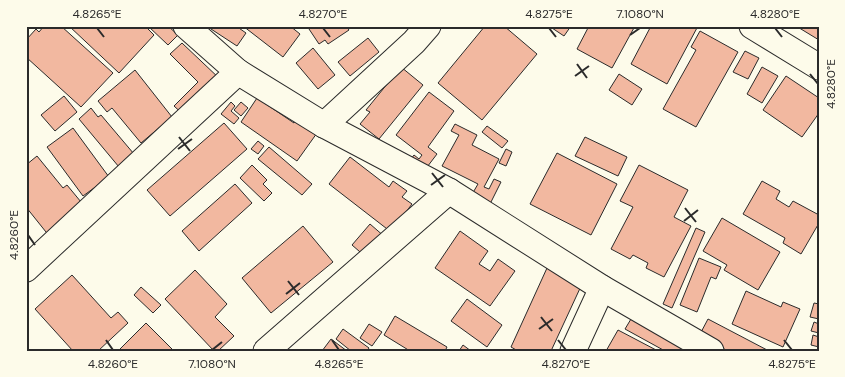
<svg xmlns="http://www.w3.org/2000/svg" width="845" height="377" font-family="'DM Sans',sans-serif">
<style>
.building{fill:#f2b8a0;stroke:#2b2b2b}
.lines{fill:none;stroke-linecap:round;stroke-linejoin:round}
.minor-casing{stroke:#2b2b2b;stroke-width:27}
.minor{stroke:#fdfbea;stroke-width:25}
.ticks{fill:none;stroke:#2b2b2b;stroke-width:2}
.neatline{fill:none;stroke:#2b2b2b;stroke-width:2}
.ticks-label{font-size:12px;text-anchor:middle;fill:#2b2b2b}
</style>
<rect width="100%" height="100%" fill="#fdfbea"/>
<g class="building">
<path d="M44 26H61L113 73 81 107 26 57V40L36 29 39 32Z"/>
<path d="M69 26H145L154 35 119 73Z"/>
<path d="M148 26H168L178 35 168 45Z"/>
<path d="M212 26H236L246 33 237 46 211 29Z"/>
<path d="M243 26H290L300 34 283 57Z"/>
<path d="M307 26H346L349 30 328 44 325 40 319 44Z"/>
<path d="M485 26H504L537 54 482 120 438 83Z"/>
<path d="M549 26H571L564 36Z"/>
<path d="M589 26H635L612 68 577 49Z"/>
<path d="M651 26H698L667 84 631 64Z"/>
<path d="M796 26H819V40Z"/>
<path d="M700 31 738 52 696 127 663 109 696 50 691 47Z"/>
<path d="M368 38 379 52 350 76 338 62Z"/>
<path d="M182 43 221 80 186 117 174 106 198 82 170 54Z"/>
<path d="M313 48 335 75 318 89 296 63Z"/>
<path d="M745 51 759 58 748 79 733 72Z"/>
<path d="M401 67 423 85 379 139 360 124 370 112 366 110Z"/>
<path d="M762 67 778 76 762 103 747 94Z"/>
<path d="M135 70 172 117 141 143 112 108 107 112 98 101Z"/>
<path d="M619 74 642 89 632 105 609 90Z"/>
<path d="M786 76 819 98V113L802 137 763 110Z"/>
<path d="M429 92 454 111 428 147 437 154 421 175 407 164 414 155 419 159 422 155 396 135Z"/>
<path d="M64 96 77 112 55 131 41 115Z"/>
<path d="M257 98 294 123 296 119 317 133 297 161 241 122Z"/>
<path d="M231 102 235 106 231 111 239 118 234 124 221 114Z"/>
<path d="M241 102 248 108 241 116 234 110Z"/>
<path d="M91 108 98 117 101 115 134 154 119 167 79 119Z"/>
<path d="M224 123 247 149 170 216 147 190Z"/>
<path d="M455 124 477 135 472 145 499 159 484 187 489 189 494 179 501 182 489 206 471 196 478 184 442 166 459 135 451 131Z"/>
<path d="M487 126 508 141 502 148 482 132Z"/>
<path d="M73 128 109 177 83 196 47 147Z"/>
<path d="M585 137 627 157 618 176 575 156Z"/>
<path d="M258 141 264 146 258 154 251 149Z"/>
<path d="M269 147 312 184 302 195 258 159Z"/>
<path d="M506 149 512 152 506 166 499 163Z"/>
<path d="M557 153 617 184 591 235 530 204Z"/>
<path d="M37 156 63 188 67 185 86 208 50 237 26 207V165Z"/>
<path d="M350 157 389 187 393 181 407 191 402 197 412 204 391 232 329 184Z"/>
<path d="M252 165 267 180 263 184 272 193 264 201 240 178Z"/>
<path d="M639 165 688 190 674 217 691 226 664 277 646 268 648 263 633 255 630 259 611 249 633 207 620 201Z"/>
<path d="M762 181 780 191 776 199 789 207 793 201 819 215V223L801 254 783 243 785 238 743 214Z"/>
<path d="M235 184 252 203 199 251 182 231Z"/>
<path d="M722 218 780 252 758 290 724 270 727 265 703 251Z"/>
<path d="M370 224 385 237 367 258 352 245Z"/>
<path d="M303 226 333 262 271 313 242 278Z"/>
<path d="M696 228 705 232 672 308 663 304Z"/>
<path d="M460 231 488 251 479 264 490 271 498 259 515 271 490 306 435 268Z"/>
<path d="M699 258 721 267 716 279 711 277 697 312 680 305Z"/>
<path d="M547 268 582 284 551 351H518L511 347Z"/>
<path d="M195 270 227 304 215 317 234 336 218 351H214L165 299Z"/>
<path d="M72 275 111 318 118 312 128 323 98 351H73L35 309Z"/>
<path d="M141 287 161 305 153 313 134 295Z"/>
<path d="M746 291 781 307 783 302 800 309 783 347 732 324Z"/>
<path d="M467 299 502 325 487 347 451 321Z"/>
<path d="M814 303 819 304V319L810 317Z"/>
<path d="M395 316 447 347 445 351H410L384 335Z"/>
<path d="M631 319 684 349 683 351H665L625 329Z"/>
<path d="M708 319 769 351H728L699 336Z"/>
<path d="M814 322 819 324V333L811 331Z"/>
<path d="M146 323 174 351H118Z"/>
<path d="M369 324 382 332 372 346 360 338Z"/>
<path d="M343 329 369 348 367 351H351L336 339Z"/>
<path d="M618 330 658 351H606Z"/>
<path d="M813 335 819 337V347L811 345Z"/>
<path d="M331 339 347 351H322Z"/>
<path d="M463 345 471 351H459Z"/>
</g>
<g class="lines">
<g class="minor-casing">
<g id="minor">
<path d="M186 26 238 72 324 125 449 191 602 288 711 351"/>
<path d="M752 26 819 67"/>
<path d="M324 125 414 42 428 26"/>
<path d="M26 269 238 72"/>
<path d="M266 351 449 191"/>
<path d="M573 351 602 288"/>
</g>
</g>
<use href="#minor" class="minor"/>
</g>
<path class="ticks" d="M97 28 104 37M323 28 330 37M549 28 556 37M775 28 782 37M630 35 640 28M577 64 587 78M810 74 818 84M575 76 589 66M179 137 190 151M178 149 192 139M432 173 443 187M431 185 445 175M685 208 696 222M684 221 698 210M28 235 35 245M288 281 299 295M286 294 300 283M541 317 552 331M539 329 553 319M106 340 113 350M332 340 339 350M558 340 566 350M784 340 792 350M212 350 222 342"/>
<rect width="845" height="377" fill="none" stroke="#fdfbea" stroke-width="55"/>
<rect x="28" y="28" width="790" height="322" class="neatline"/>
<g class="ticks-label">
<text x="97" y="18">4.8265°E</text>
<text x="323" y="18">4.8270°E</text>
<text x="549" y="18">4.8275°E</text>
<text x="640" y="18">7.1080°N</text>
<text x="775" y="18">4.8280°E</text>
<text transform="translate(831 84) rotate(-90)" y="4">4.8280°E</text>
<text transform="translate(14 235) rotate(-90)" y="4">4.8260°E</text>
<text x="113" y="368">4.8260°E</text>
<text x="212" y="368">7.1080°N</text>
<text x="339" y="368">4.8265°E</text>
<text x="566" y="368">4.8270°E</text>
<text x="792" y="368">4.8275°E</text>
</g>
</svg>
